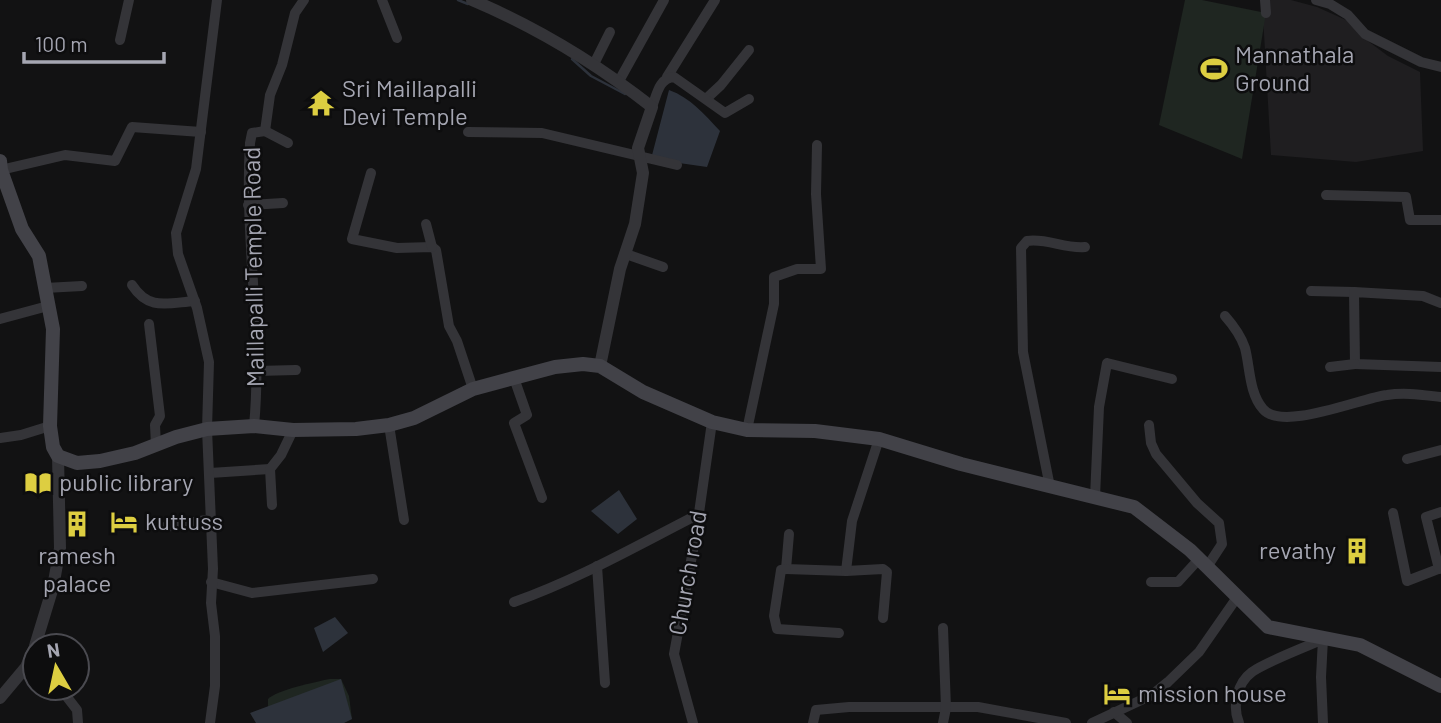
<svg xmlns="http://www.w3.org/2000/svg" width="1441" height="723" font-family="Barlow,sans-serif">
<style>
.built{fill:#1f1e20}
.green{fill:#1f2621}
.water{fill:#2d323b}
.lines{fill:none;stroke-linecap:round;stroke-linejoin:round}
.stream{stroke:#2d323b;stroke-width:2.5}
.minor{stroke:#343438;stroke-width:10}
.tertiary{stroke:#343438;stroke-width:12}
.secondary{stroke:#424248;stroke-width:14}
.labels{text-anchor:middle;stroke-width:5;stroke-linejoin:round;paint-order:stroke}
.poi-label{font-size:24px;fill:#a5a6b2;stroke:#0d0d0e;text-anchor:start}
.street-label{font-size:24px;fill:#a5a6b2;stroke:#0d0d0e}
</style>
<rect width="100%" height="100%" fill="#121213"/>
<path class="built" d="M1268 0H1291L1317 7 1346 20 1368 41 1388 56 1420 72 1423 151 1356 162 1271 155 1263 16Z"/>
<g class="green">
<path d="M1185 0H1202L1266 13 1242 159 1159 125Z"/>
<path d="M330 679H341L349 696 352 719 343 723H268V699C277 690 315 682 330 679Z"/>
</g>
<g class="water">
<path d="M669 90C691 98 704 114 720 131L707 167 651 159Z"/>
<path d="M619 490 637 519 618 534 591 511Z"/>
<path d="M335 617 348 633 323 652 314 628Z"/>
<path d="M341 679 352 719 344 723H256L250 713Z"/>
</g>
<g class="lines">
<g class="stream">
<path d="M458 0 468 4"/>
<path d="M572 59 591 76 625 94"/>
</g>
<g class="minor">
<path d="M382 0 397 38"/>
<path d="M1265 0 1266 13"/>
<path d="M1316 0 1330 4 1348 15 1365 34 1421 62 1441 67"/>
<path d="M120 40 129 0"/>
<path d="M594 64 610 32"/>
<path d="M667 77 715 0"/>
<path d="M619 81 664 0"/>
<path d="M707 98 721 85 749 50"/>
<path d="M652 107C657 94 659 78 674 77L725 113 749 99"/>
<path d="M265 131 288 143"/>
<path d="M468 132 542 133 677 165"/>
<path d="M1 170 65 155 115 161 132 127 201 132"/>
<path d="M371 173 352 239 397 248 432 247 436 250 449 326 457 341 473 389"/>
<path d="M1326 195 1406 197 1410 220H1441"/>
<path d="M248 205 283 203"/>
<path d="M426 224 432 247"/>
<path d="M626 254 663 267"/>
<path d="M132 285C149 311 167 303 195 301"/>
<path d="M45 288 82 286"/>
<path d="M1311 291 1354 292"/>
<path d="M1441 303 1423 296 1354 292 1355 364 1441 367"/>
<path d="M1225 316C1233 325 1241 336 1245 348 1250 367 1249 393 1263 409 1282 432 1361 398 1387 395 1405 392 1423 395 1441 397"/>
<path d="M0 319 48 306"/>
<path d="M149 324 160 416 155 425 156 445"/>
<path d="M1330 367 1355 364"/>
<path d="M257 371 296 370"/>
<path d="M514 378 527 415 514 423 542 498"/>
<path d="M389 425 404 520"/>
<path d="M1149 425 1151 443 1156 454 1197 503 1219 523 1222 544 1207 567"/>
<path d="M254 426C263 332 244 237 250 143L252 133 265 131 270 95 282 65 295 13 304 0"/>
<path d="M747 430 774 304V277L797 269H821L816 194 817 145"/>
<path d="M0 438 21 435 50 426"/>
<path d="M1407 459 1441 450"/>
<path d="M210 473 270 469"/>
<path d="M1050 487 1023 352 1021 248 1027 241C1047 238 1065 249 1085 247"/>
<path d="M1095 497 1099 407 1107 363 1172 379"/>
<path d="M272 505 270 469 281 455 293 430"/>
<path d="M1393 513 1407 581 1441 568"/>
<path d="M165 527 212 519"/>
<path d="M789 534 786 569 846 571 883 569 887 572 883 618"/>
<path d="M597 566 605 683"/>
<path d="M786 569 781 570 774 616 777 629 839 633"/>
<path d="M1439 569 1426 517 1441 512"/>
<path d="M846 571 852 521 879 439"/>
<path d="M211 582 252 593 373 579"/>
<path d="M1151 582H1178L1199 559"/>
<path d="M514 602C579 579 638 545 699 514"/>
<path d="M60 688 77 710 78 723"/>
<path d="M1114 712 1127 723"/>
<path d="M210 723 215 686V636L211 603 213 569 207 429 209 362 197 308 178 254 176 233 196 169 217 0"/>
<path d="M693 723 674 654 696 534 712 422"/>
<path d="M813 723 816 710 849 707H978L1066 723"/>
<path d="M943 723 946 708 943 628"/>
<path d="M1092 723 1152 695 1168 682 1199 652 1238 596"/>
<path d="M1239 723C1232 706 1237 683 1252 672 1268 661 1304 648 1323 639L1321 677 1323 723"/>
</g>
<g class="tertiary">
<path d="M472 0C536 27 597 64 652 107L638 148 643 173 635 224 620 269 600 366"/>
<path d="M35 646 53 587 60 548 58 456"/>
<path d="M0 698 26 667 35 647"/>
</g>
<path class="secondary" d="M0 161 1 170 22 229 39 256 53 329 50 426 53 447 58 456 77 463 100 461 135 453 176 437 207 429 254 426 293 430 356 429 389 425 414 418 473 389 555 367 583 364 600 366 643 392 712 422 747 430 815 431 879 439 961 464 1134 507 1190 550 1268 627 1360 645 1441 686"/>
</g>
<defs>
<g id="stadium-bare" transform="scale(2.1)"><path d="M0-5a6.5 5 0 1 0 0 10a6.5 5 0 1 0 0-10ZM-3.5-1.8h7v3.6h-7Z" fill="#ddce41" stroke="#0d0d0e" stroke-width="2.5" paint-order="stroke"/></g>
<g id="temple-bare" transform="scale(2.1)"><path d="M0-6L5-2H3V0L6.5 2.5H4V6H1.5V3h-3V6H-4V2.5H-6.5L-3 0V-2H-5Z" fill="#ddce41" stroke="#0d0d0e" stroke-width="2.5" paint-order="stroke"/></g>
<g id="library-bare" transform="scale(2.1)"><path d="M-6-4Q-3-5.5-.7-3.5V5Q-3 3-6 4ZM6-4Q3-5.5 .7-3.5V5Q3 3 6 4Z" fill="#ddce41" stroke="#0d0d0e" stroke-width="2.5" paint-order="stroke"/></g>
<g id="hotel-bare" transform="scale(2.1)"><path d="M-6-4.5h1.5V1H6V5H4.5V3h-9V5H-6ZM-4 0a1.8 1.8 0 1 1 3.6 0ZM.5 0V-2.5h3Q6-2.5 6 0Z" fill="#ddce41" stroke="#0d0d0e" stroke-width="2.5" paint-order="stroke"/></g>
<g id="building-bare" transform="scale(2.1)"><path d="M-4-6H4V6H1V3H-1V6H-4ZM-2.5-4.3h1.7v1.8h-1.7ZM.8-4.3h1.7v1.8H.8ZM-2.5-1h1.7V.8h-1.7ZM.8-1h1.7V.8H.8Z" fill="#ddce41" stroke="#0d0d0e" stroke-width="2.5" paint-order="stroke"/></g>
</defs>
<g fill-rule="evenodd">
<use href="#stadium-bare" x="1214" y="69"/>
<use href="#temple-bare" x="321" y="103"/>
<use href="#library-bare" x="38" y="483"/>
<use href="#hotel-bare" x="124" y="522"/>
<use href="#building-bare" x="77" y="524"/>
<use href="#building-bare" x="1357" y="551"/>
<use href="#hotel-bare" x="1117" y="694"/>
</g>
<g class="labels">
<g class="poi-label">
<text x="1235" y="63">Mannathala<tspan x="1235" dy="28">Ground</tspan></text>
<text x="342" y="97">Sri Maillapalli<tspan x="342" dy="28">Devi Temple</tspan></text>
<text x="59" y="491">public library</text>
<text x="145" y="530">kuttuss</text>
<text x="1336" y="559" text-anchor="end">revathy</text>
<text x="77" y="564" text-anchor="middle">ramesh<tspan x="77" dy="28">palace</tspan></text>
<text x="1138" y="702">mission house</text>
</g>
<g class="street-label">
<text transform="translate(254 267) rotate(-91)" y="8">Maillapalli Temple Road</text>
<text transform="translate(688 573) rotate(-80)" y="8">Church road</text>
</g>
</g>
<g transform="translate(56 667) rotate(351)"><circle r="33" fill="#0d0d0e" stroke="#4a4a50" stroke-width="2"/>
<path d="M0-5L12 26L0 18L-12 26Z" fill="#ddce41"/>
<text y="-10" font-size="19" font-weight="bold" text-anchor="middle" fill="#a5a6b2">N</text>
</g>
<path d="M24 52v10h140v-10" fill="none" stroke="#a5a6b2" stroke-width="3.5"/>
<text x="35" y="52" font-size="21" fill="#a5a6b2" stroke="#0d0d0e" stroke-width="5" paint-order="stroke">100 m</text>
</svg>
